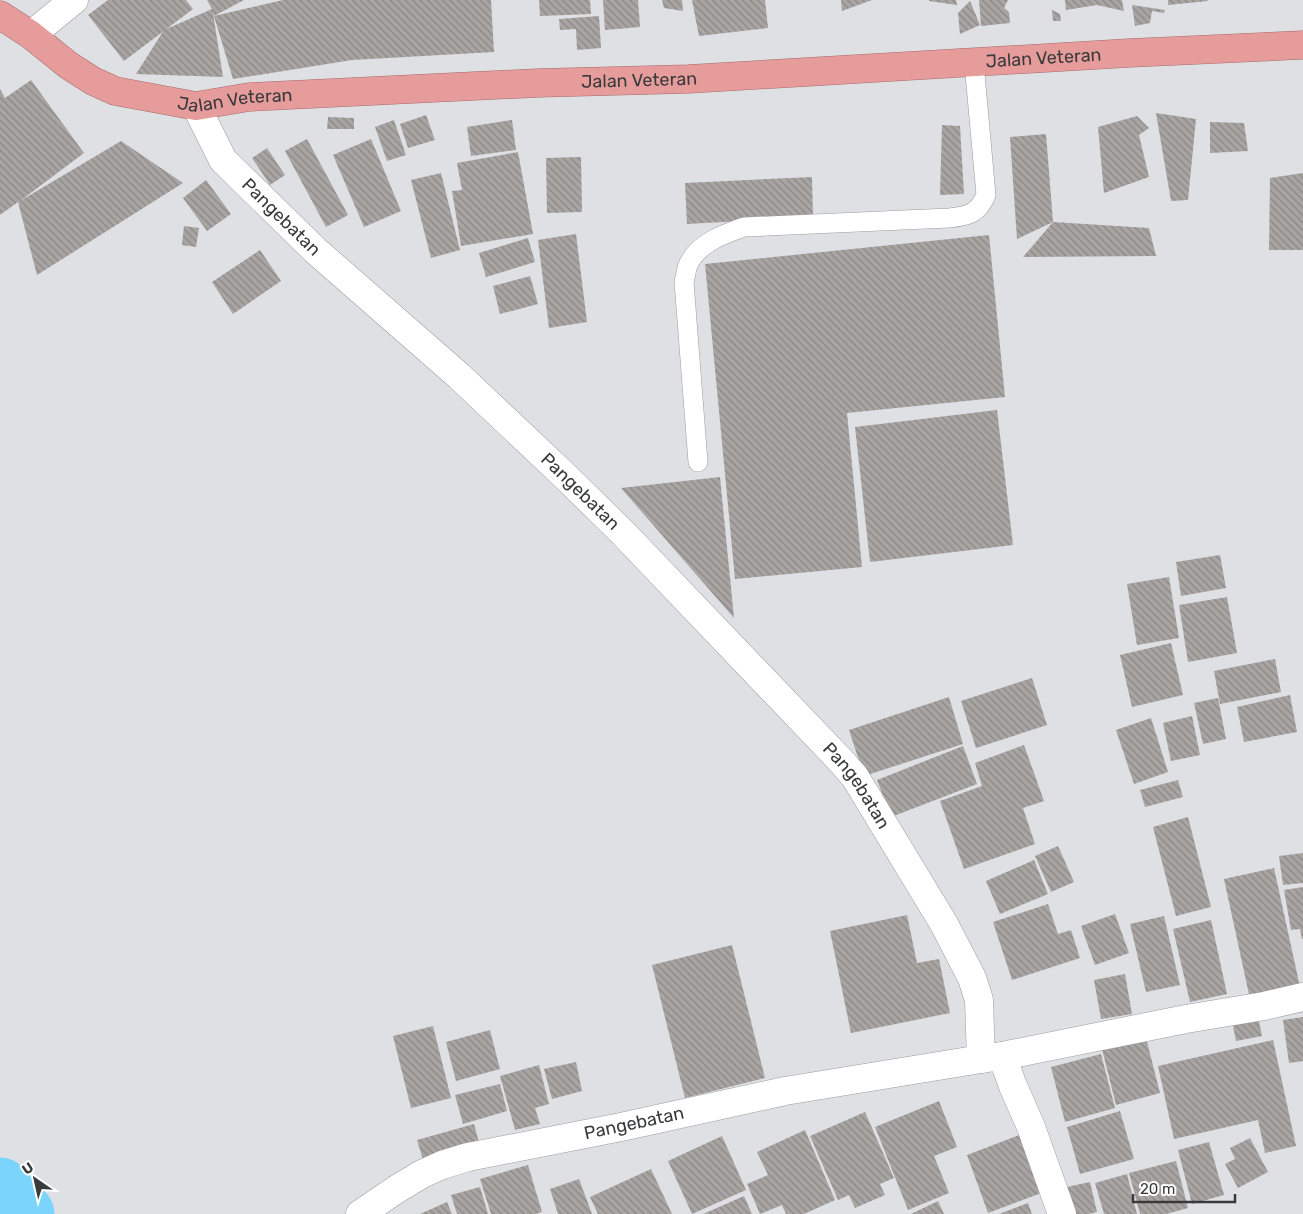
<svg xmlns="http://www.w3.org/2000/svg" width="1303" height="1214" font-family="Rubik,sans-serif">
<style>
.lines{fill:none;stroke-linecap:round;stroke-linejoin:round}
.river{stroke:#7ad4fc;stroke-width:61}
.building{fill:url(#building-back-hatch)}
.service-casing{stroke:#9a9c9f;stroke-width:20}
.minor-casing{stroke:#9a9c9f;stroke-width:29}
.tertiary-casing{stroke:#9a9c9f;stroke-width:29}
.trunk-casing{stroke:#a66a6a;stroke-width:29}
.service{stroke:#fff;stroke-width:19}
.minor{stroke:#fff;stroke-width:28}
.tertiary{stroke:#fff;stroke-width:28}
.trunk{stroke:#e79c9c;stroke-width:28}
.labels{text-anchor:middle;stroke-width:4;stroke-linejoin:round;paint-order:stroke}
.street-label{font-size:18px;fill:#393a3b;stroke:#fff}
</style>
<defs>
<pattern id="building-back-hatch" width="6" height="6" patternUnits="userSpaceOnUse" patternTransform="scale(1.25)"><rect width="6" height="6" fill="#a9a5a3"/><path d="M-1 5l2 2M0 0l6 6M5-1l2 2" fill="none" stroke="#8b8786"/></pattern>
</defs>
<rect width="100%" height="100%" fill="#dee0e4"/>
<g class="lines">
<path class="river" d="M0 1188 24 1214"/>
</g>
<g class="building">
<path d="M108 0H186L193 9 124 61 88 15Z"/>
<path d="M207 0H244L214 16 283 0H491L494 52 352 60 233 79 213 13 223 77 136 74 164 30 212 9Z"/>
<path d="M539 0H590L591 14 540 16Z"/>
<path d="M603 0H638L640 27 605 30Z"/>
<path d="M662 0H682L683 11 664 8Z"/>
<path d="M692 0H765L768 28 699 36Z"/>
<path d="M841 0H872L842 11Z"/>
<path d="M929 0H956L957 5 929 1Z"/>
<path d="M979 0H1008L1004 8 1009 12 1010 23 981 26Z"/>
<path d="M1065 0H1122L1124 11 1097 5 1066 10Z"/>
<path d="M1168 0H1207L1208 1 1168 5Z"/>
<path d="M970 1 980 25 960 34 958 13Z"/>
<path d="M1132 5 1165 10 1164 13 1152 11 1150 23 1135 26Z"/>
<path d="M1052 10 1060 14 1061 21H1053Z"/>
<path d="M599 16 601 48 577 50 576 29 560 30 559 19Z"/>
<path d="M31 80 84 153 20 201 121 141 183 183 37 275 18 202 0 215V89L5 98Z"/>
<path d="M1156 113 1196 119 1188 200 1171 201Z"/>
<path d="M426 115 435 140 408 148 400 124Z"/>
<path d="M1137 116 1149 128 1139 135 1149 177 1104 193 1098 127Z"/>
<path d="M328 117 354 118V129H327Z"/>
<path d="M394 120 406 155 387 161 375 127Z"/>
<path d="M512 120 516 150 471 156 467 127Z"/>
<path d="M1210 122 1244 123 1248 151 1210 153Z"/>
<path d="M942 125 960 126 964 194 940 195Z"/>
<path d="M1046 134 1053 222 1017 239 1010 137Z"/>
<path d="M307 139 348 215 326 227 285 151Z"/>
<path d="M371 139 401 211 364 227 333 155Z"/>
<path d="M267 148 285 175 270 185 252 158Z"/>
<path d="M518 152 533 234 461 246 452 191 462 190 457 163Z"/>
<path d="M581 157 582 212 547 213 546 158Z"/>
<path d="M441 173 460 250 431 258 411 180Z"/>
<path d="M1303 173V250H1269L1270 178Z"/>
<path d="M812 177 813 217 687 224 685 183Z"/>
<path d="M206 180 231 214 207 231 183 198Z"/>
<path d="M1053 222 1149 228 1156 256 1023 257Z"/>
<path d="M184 226 199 228 196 247 182 245Z"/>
<path d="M576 234 587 322 549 328 538 240Z"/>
<path d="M989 235 1005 397 847 413 862 567 735 579 705 264Z"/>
<path d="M528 238 535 262 486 277 479 253Z"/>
<path d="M260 250 281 281 233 314 212 282Z"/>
<path d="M530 276 538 304 500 314 493 286Z"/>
<path d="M997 410 1013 545 870 562 855 427Z"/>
<path d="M720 477 734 618 621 488Z"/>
<path d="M1220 555 1226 588 1181 596 1176 562Z"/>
<path d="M1169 577 1179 638 1137 645 1127 584Z"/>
<path d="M1227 597 1237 653 1188 662 1179 605Z"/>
<path d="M1171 643 1183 695 1132 707 1120 655Z"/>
<path d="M1275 659 1281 692 1220 704 1214 671Z"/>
<path d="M1032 678 1047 725 976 748 961 701Z"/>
<path d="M1290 695 1297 732 1244 742 1237 707Z"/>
<path d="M949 697 963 744 864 776 849 730Z"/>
<path d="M1218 698 1226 739 1203 744 1194 703Z"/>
<path d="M1192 716 1200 755 1171 761 1163 723Z"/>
<path d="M1151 718 1168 772 1134 784 1116 730Z"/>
<path d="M1024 745 1044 801 1023 808 1035 844 964 869 940 801 982 786 975 763Z"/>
<path d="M963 746 977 784 891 817 877 780Z"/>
<path d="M1178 780 1183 797 1145 807 1140 790Z"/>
<path d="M1188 817 1211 907 1176 916 1153 827Z"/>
<path d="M1058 846 1074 882 1051 892 1035 856Z"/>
<path d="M1303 853V883L1283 885 1279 856Z"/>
<path d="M1034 860 1048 894 1000 914 986 881Z"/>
<path d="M1274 868 1300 987 1250 999 1224 879Z"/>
<path d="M1303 887V939H1302L1300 929 1291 930 1284 890Z"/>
<path d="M1048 904 1058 934 1071 930 1080 958 1012 980 993 922Z"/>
<path d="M1115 914 1129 953 1095 965 1081 926Z"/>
<path d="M907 915 917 963 939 959 950 1013 851 1033 830 931Z"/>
<path d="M1164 916 1180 985 1146 992 1130 924Z"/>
<path d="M1211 920 1227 994 1190 1002 1173 929Z"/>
<path d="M732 945 765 1078 685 1098 652 965Z"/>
<path d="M1125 974 1132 1014 1101 1019 1094 980Z"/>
<path d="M1258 1016 1262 1036 1236 1041 1232 1021Z"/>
<path d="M1303 1017V1061L1289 1063 1283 1020Z"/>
<path d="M433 1026 451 1098 411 1108 393 1036Z"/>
<path d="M490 1030 500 1069 456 1081 446 1042Z"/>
<path d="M1145 1034 1160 1093 1116 1105 1101 1045Z"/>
<path d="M1273 1040 1296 1146 1265 1153 1258 1120 1174 1139 1158 1066Z"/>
<path d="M1101 1054 1115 1108 1065 1122 1051 1067Z"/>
<path d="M576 1062 582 1091 552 1099 544 1069Z"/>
<path d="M539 1065 549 1104 535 1108 540 1124 515 1130 500 1076Z"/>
<path d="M500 1084 507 1111 463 1124 455 1095Z"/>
<path d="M939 1101 957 1147 934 1156 949 1193 908 1210 875 1127Z"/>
<path d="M1120 1111 1134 1159 1080 1174 1067 1127Z"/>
<path d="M865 1112 894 1178 880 1184 885 1195 855 1208 849 1195 838 1200 810 1136Z"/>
<path d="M474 1124 480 1146 424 1163 417 1140Z"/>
<path d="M805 1130 835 1200 804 1214H786L782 1205 760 1214 747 1184 768 1175 757 1152Z"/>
<path d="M1022 1134 1044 1192 988 1213 967 1155Z"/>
<path d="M722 1136 746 1190 692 1214 668 1161Z"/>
<path d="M1250 1138 1268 1172 1238 1188 1225 1164 1235 1159 1230 1148Z"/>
<path d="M1209 1142 1224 1195 1192 1204 1178 1150Z"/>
<path d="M1176 1161 1188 1208 1166 1214H1140L1129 1173Z"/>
<path d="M528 1165 542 1212 536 1214H491L480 1179Z"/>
<path d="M651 1169 672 1214H598L590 1197Z"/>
<path d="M1127 1174 1137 1214H1104L1095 1183Z"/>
<path d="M579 1179 592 1214H558L550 1189Z"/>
<path d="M1090 1182 1097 1212 1089 1214H1073L1067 1187Z"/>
<path d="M480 1187 488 1214H457L451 1195Z"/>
<path d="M744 1196 752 1214H703Z"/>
<path d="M938 1201 944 1214H911Z"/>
<path d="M447 1202 452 1214H420Z"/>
<path d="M1028 1203 1032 1214H999Z"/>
</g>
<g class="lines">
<g class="service-casing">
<path id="service" d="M698 462 684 282C686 276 686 268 689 263 700 242 724 234 744 227L949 218C968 216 978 214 986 195L974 63"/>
</g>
<g class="minor-casing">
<g id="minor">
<path d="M31 35 74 0"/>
<path d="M1002 1056 1013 1086 1031 1127 1062 1214"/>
<path d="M981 1059 1002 1056 1186 1019 1264 1006 1303 997"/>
</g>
</g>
<g class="tertiary-casing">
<g id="tertiary">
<path id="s1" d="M196 106 223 160 316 251 459 376 567 478 623 533 842 762 855 777 944 924 972 978 979 1000 981 1059 785 1091 621 1127 468 1157 442 1165 422 1174 397 1189 360 1214"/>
</g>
</g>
<g class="trunk-casing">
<g id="trunk">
<path id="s2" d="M0 15 31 35 68 65 93 81 115 91 196 106 249 97 538 83 688 79 1129 53 1303 45"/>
</g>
</g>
<use href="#service" class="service"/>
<use href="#minor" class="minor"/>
<use href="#tertiary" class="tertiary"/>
<use href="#trunk" class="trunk"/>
</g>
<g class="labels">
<g class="street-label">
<text dy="6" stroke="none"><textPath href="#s2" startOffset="1070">Jalan Veteran</textPath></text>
<text dy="6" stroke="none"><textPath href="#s2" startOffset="665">Jalan Veteran</textPath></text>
<text dy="6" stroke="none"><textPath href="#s2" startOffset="260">Jalan Veteran</textPath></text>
<text dy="6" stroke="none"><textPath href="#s1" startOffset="142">Pangebatan</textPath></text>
<text dy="6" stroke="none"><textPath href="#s1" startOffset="548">Pangebatan</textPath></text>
<text dy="6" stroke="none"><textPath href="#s1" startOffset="952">Pangebatan</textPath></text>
<text transform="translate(634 1123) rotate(-12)" y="6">Pangebatan</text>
</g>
</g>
<g transform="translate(35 1179) rotate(326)" stroke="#ffffff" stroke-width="4" paint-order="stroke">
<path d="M0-4L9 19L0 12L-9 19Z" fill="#393a3b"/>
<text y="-8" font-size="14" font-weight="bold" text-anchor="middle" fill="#393a3b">U</text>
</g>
<path d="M1133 1194v8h102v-8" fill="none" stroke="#393a3b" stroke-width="2.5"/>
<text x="1140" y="1194" font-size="15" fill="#393a3b" stroke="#ffffff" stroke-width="4" paint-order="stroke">20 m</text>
</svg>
